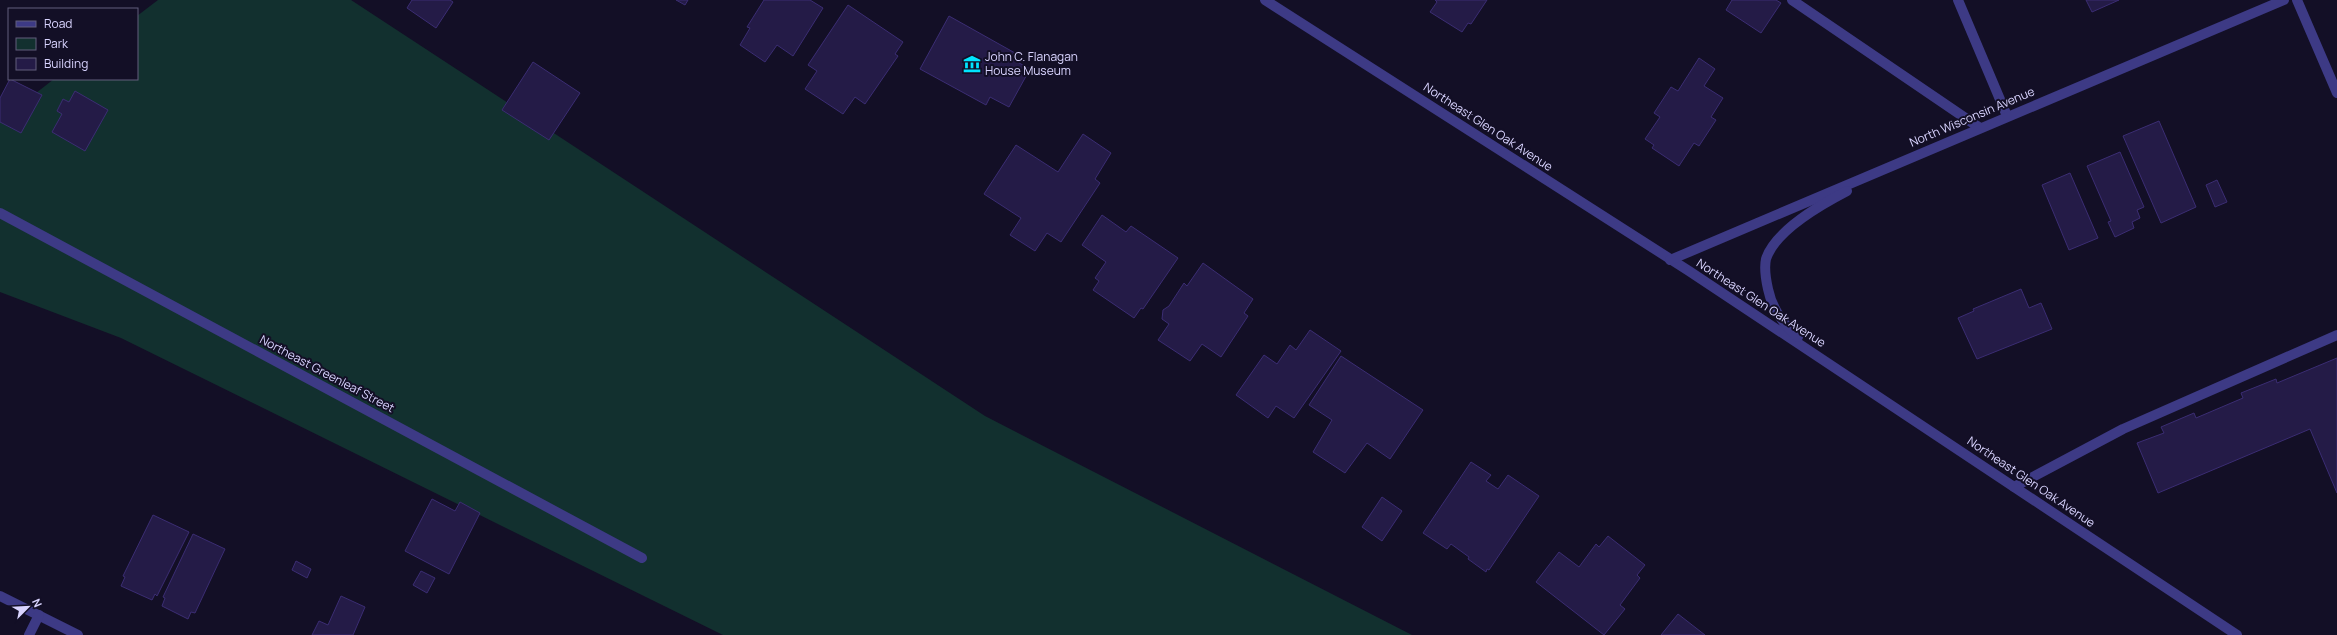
<svg xmlns="http://www.w3.org/2000/svg" width="2337" height="635" font-family="Manrope,sans-serif">
<style>
.green{fill:#12302f}
.building{fill:#241b47;stroke:#3b2d73}
.lines{fill:none;stroke-linecap:round;stroke-linejoin:round}
.service{stroke:#3d3a85;stroke-width:10}
.minor{stroke:#3d3a85;stroke-width:10}
.tertiary{stroke:#3d3a85;stroke-width:10}
.labels{text-anchor:middle;stroke-width:4;stroke-linejoin:round;paint-order:stroke}
.poi-label{font-size:12px;fill:#d9d4ff;stroke:#130f26;text-anchor:start}
.street-label{font-size:12px;fill:#d9d4ff;stroke:#130f26}
</style>
<rect width="100%" height="100%" fill="#130f26"/>
<path class="green" d="M158 0H351L985 416 1412 635H723L121 338 0 292V116L18 107 54 79H137V16Z"/>
<g class="building">
<path d="M412 0H450L453 2 436 28 407 8Z"/>
<path d="M676 0H688L685 5Z"/>
<path d="M764 0H810L823 8 793 56 777 45 765 62 740 45 750 28 747 27Z"/>
<path d="M1487 0 1471 24 1468 23 1462 32 1430 12 1437 2 1435 0Z"/>
<path d="M1732 0H1776L1781 3 1761 33 1726 10Z"/>
<path d="M2086 0H2119L2092 12Z"/>
<path d="M848 5 903 42 895 54 898 56 865 104 855 97 843 114 805 89 817 71 808 65Z"/>
<path d="M949 16 1015 53 1012 59 1030 69 1009 107 990 97 986 105 920 69Z"/>
<path d="M1699 58 1715 69 1704 86 1723 98 1711 117 1716 120 1699 146 1694 143 1679 166 1652 148 1654 145 1645 139 1660 117 1654 113 1671 87 1678 91Z"/>
<path d="M533 62 580 93 549 140 502 110Z"/>
<path d="M10 79 42 95 21 133 0 122V98Z"/>
<path d="M75 91 108 110 85 151 52 132 62 114 57 111 63 99 69 102Z"/>
<path d="M2159 121 2196 207 2161 223 2123 136Z"/>
<path d="M1083 134 1111 153 1095 179 1100 183 1061 242 1047 233 1035 251 1010 235 1021 218 984 194 1016 145 1058 172Z"/>
<path d="M2120 152 2144 207 2137 210 2140 218 2132 222 2134 228 2115 237 2108 222 2111 221 2087 166Z"/>
<path d="M2070 173 2098 238 2069 250 2042 185Z"/>
<path d="M2217 180 2227 202 2215 207 2206 185Z"/>
<path d="M1102 215 1126 232 1131 226 1178 258 1143 309 1141 308 1134 318 1093 290 1099 281 1095 278 1106 262 1082 245Z"/>
<path d="M1203 263 1253 299 1244 313 1248 316 1221 357 1202 344 1190 361 1158 340 1169 324 1162 319 1163 310 1169 306 1184 283 1187 286Z"/>
<path d="M2021 289 2029 308 2041 303 2052 329 1977 359 1958 318 1974 311 1973 309Z"/>
<path d="M1310 330 1341 351 1294 418 1276 406 1268 418 1236 395 1264 355 1277 364 1290 345 1296 350Z"/>
<path d="M1341 356 1423 410 1390 459 1367 443 1345 473 1313 452 1332 420 1309 405Z"/>
<path d="M2337 358V493L2310 429 2158 493 2137 443 2164 433 2161 427 2194 413 2196 418 2243 398 2241 393 2276 379 2277 383Z"/>
<path d="M1471 462 1491 475 1486 481 1498 489 1508 475 1539 496 1489 570 1487 569 1486 572 1468 559 1469 557 1451 544 1447 549 1423 533Z"/>
<path d="M1382 497 1402 511 1382 541 1362 527Z"/>
<path d="M432 499 455 511 460 502 480 513 449 574 405 551Z"/>
<path d="M153 515 189 532 157 596 155 594 152 600 121 586 125 577 123 576Z"/>
<path d="M193 534 225 549 195 613 191 612 188 619 162 606 165 598 163 597Z"/>
<path d="M1608 536 1645 565 1637 575 1640 578 1620 605 1625 609 1604 635 1536 582 1559 552 1579 567 1596 544 1599 547Z"/>
<path d="M296 561 311 569 307 578 292 570Z"/>
<path d="M421 571 435 578 427 593 413 585Z"/>
<path d="M341 596 365 607 353 635H312L319 621 328 625Z"/>
<path d="M1678 614 1705 635H1661Z"/>
</g>
<g class="lines">
<g class="service">
<path d="M1792 0 1980 128"/>
<path d="M2014 487 2123 429 2337 335"/>
</g>
<g class="minor">
<path d="M1958 0 2007 116"/>
<path d="M2297 0 2337 93"/>
<path d="M0 213 642 558"/>
<path d="M0 596 78 635"/>
<path d="M29 635 39 615"/>
</g>
<g class="tertiary">
<path d="M1265 0 1689 271 2237 635"/>
<path d="M1670 260 2284 0"/>
<path d="M1798 337C1783 324 1772 309 1768 289 1766 280 1764 268 1766 259 1775 231 1822 204 1847 191"/>
</g>
</g>
<defs>
<g id="museum-bare" transform="scale(1.38)"><path d="M0-6L6-3V-2H-6V-3ZM-5-1h2V3h-2ZM-1-1h2V3h-2ZM3-1h2V3H3ZM-6 4H6V6H-6Z" fill="#00e5ff" stroke="#130f26" stroke-width="2.5" paint-order="stroke"/></g>
</defs>
<g fill-rule="evenodd">
<use href="#museum-bare" x="972" y="64"/>
</g>
<g class="labels">
<g class="poi-label">
<text x="985" y="61">John C. Flanagan<tspan x="985" dy="14">House Museum</tspan></text>
</g>
<g class="street-label">
<text transform="translate(1972 117) rotate(-23)" y="4">North Wisconsin Avenue</text>
<text transform="translate(1488 127) rotate(33)" y="4">Northeast Glen Oak Avenue</text>
<text transform="translate(1761 303) rotate(33)" y="4">Northeast Glen Oak Avenue</text>
<text transform="translate(327 374) rotate(28)" y="4">Northeast Greenleaf Street</text>
<text transform="translate(2031 482) rotate(34)" y="4">Northeast Glen Oak Avenue</text>
</g>
</g>
<rect x="8" y="8" width="130" height="72" fill="#130f26" stroke="#625e7d"/>
<rect x="16" y="21" width="20" height="6" fill="#3d3a85" stroke="#625e7d"/>
<text x="44" y="28" font-size="12" fill="#d9d4ff">Road</text>
<rect x="16" y="38" width="20" height="12" fill="#12302f" stroke="#625e7d"/>
<text x="44" y="48" font-size="12" fill="#d9d4ff">Park</text>
<rect x="16" y="58" width="20" height="12" fill="#241b47" stroke="#625e7d"/>
<text x="44" y="68" font-size="12" fill="#d9d4ff">Building</text>
<g transform="translate(28 607) rotate(66)" stroke="#130f26" stroke-width="3" paint-order="stroke">
<path d="M0-3L7 15L0 10L-7 15Z" fill="#d9d4ff"/>
<text y="-6" font-size="11" font-weight="bold" text-anchor="middle" fill="#d9d4ff">N</text>
</g>
</svg>
